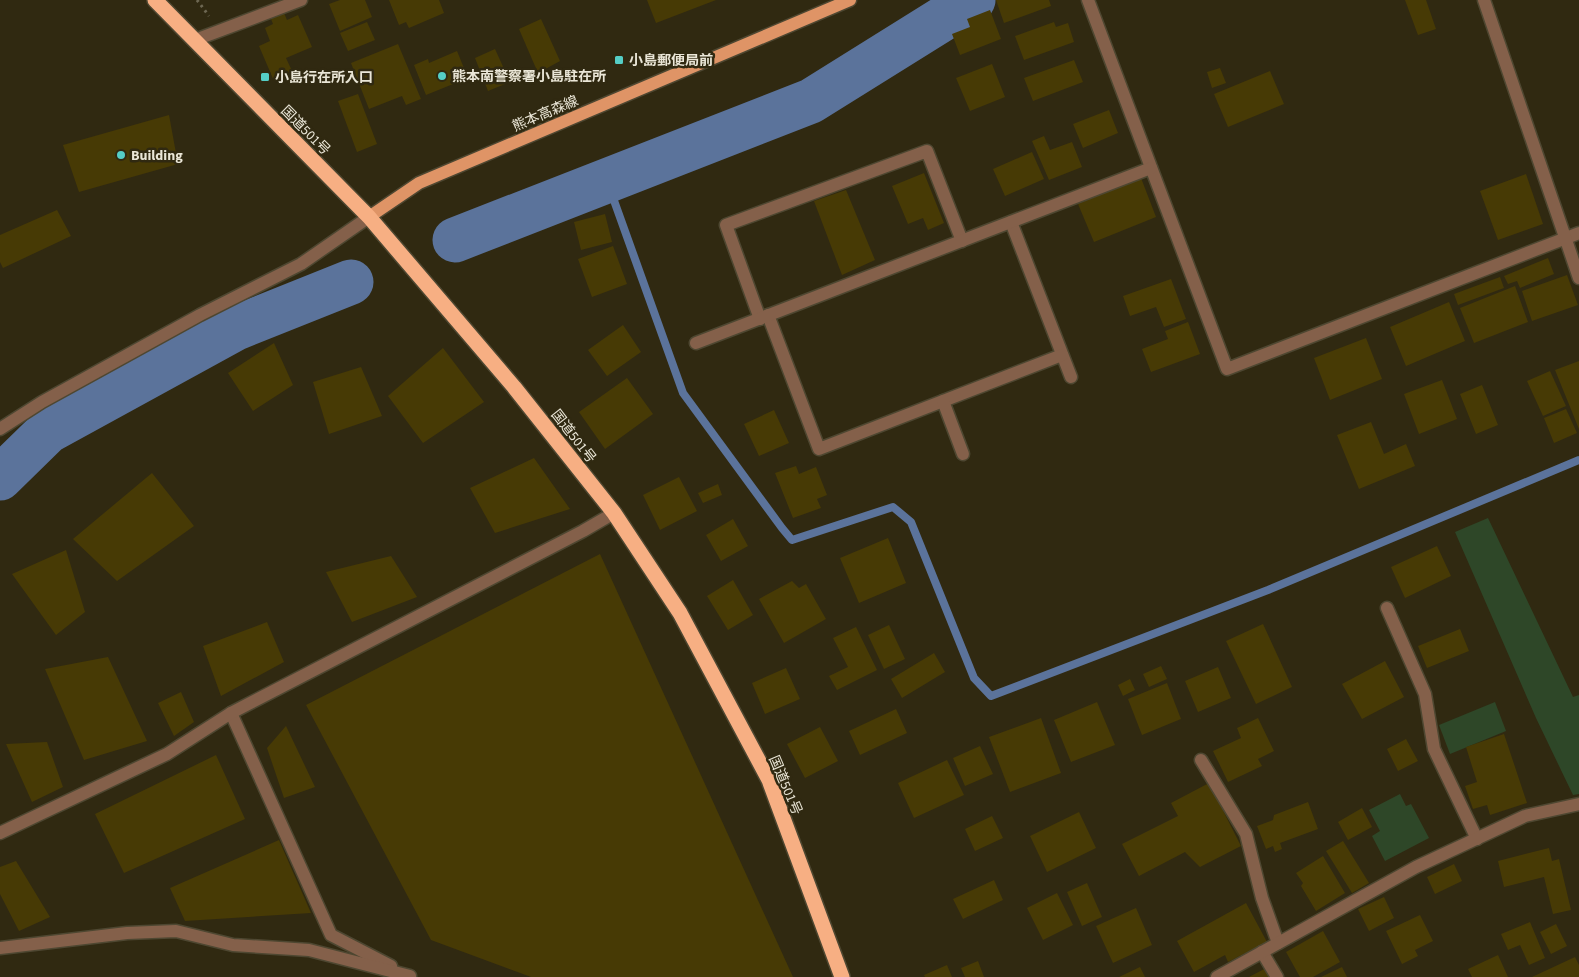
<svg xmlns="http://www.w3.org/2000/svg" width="1579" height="977" font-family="'Source Sans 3','Noto Sans JP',sans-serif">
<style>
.green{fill:#2e4728}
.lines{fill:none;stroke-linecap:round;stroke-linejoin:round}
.stream{stroke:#5b739b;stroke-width:8}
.river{stroke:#5b739b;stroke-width:45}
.building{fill:#473a05}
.minor-casing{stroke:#4e4731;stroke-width:15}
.major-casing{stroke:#4e4731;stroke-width:15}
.highway-casing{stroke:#4e4731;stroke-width:18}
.path{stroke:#6d6752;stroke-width:3;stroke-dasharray:2.5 4;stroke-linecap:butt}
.minor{stroke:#84604a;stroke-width:12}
.major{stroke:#df9466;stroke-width:12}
.highway{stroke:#f7af83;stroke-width:15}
.poi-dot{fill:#55cec6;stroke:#302911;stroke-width:2}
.labels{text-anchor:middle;stroke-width:5;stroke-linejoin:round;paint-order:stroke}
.poi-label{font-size:14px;font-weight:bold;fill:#eae6d7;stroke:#302911;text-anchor:start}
.street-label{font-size:14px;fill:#eae6d7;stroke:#302911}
</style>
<rect width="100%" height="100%" fill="#302911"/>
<g class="green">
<path d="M1488 518 1573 697 1579 695V794L1573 795 1536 718 1455 532Z"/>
<path d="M1495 702 1506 731 1450 754 1439 725Z"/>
<path d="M1400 794 1406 806 1411 804 1429 838 1385 861 1372 836 1380 831 1369 810Z"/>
</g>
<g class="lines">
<g class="stream">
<path d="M973 0H974"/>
<path d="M607 181 683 393 782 528 792 540 893 507 911 522 974 678 991 696 1268 590 1579 460"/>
</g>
<g class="river">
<path d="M455 240 811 101 973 0"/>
<path d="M0 478 48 431 236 328 351 282"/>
</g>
</g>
<g class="building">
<path d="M340 0H365L372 17 340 31 329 4Z"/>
<path d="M389 0H439L444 13 409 28 406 22 399 25Z"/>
<path d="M647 0H716L656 23Z"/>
<path d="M996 0H1049L1051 6 1004 23Z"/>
<path d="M1405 0H1426L1436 29 1418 35Z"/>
<path d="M990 10 1001 39 960 55 952 34 970 27 967 19Z"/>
<path d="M284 13 287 20 298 15 312 47 286 58 293 73 274 81 259 46 270 41 265 28 273 24 271 19Z"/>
<path d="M541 19 560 61 538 73 519 29Z"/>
<path d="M367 22 375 40 348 51 340 33Z"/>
<path d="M1054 22 1056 27 1068 23 1074 42 1024 60 1015 36Z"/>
<path d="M398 44 421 99 406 105 402 96 369 109 351 63Z"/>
<path d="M495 49 510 82 488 91 475 58Z"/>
<path d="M457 51 468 78 426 95 414 65 428 59 429 63Z"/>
<path d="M1074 60 1083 82 1033 101 1024 78Z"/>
<path d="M992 64 1005 97 970 111 956 78Z"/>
<path d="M1220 68 1226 83 1212 88 1207 72Z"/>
<path d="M1270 71 1284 104 1228 127 1214 94Z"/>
<path d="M358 94 377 144 357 152 338 101Z"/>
<path d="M1109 110 1118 133 1083 148 1073 124Z"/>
<path d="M169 115 178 164 79 192 63 145Z"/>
<path d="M1044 136 1050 150 1072 142 1082 167 1049 180 1032 141Z"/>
<path d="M1032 152 1044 179 1005 196 993 169Z"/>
<path d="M924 173 944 223 928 230 923 218 908 224 892 186Z"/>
<path d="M1526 174 1543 224 1498 240 1480 191Z"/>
<path d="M1141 178 1156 217 1094 242 1078 204Z"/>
<path d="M846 190 875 260 842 275 814 201Z"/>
<path d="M57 210 71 236 3 268 0 262V235Z"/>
<path d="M605 214 612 242 581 250 574 222Z"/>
<path d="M613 246 627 284 592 297 578 259Z"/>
<path d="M1548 258 1554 274 1520 288 1517 281 1508 284 1504 276Z"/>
<path d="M1567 275 1578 305 1532 321 1522 291Z"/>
<path d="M1500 277 1504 288 1458 305 1454 294Z"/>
<path d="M1171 279 1186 319 1164 327 1156 307 1130 316 1123 296Z"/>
<path d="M1515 286 1528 322 1474 343 1460 308Z"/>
<path d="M1449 302 1465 341 1406 366 1390 327Z"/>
<path d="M1188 322 1200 354 1151 372 1142 349 1168 339 1165 331Z"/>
<path d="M623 325 641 352 607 376 588 350Z"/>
<path d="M1366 338 1382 379 1330 400 1314 358Z"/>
<path d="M274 343 293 385 253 411 228 373Z"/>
<path d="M443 348 484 402 423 443 388 396Z"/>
<path d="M1579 361V429L1555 370Z"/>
<path d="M361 367 382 416 329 434 313 382Z"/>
<path d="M1550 371 1566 406 1543 416 1527 381Z"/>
<path d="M627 378 653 414 605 449 579 412Z"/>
<path d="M1442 380 1457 419 1419 434 1404 394Z"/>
<path d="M1482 385 1498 425 1476 434 1460 394Z"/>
<path d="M1566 409 1577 433 1554 443 1544 418Z"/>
<path d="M774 410 789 443 759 456 744 424Z"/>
<path d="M1371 422 1384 454 1406 444 1415 466 1359 489 1337 435Z"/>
<path d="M534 458 570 509 495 533 470 488Z"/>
<path d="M796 466 799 474 816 467 827 495 817 499 821 508 793 518 775 473Z"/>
<path d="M152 473 194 526 117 581 73 539Z"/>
<path d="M679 477 697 511 660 530 643 495Z"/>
<path d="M718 484 722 495 703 503 698 493Z"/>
<path d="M733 519 748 546 721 561 706 535Z"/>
<path d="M888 538 906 583 859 603 840 558Z"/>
<path d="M1437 546 1451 576 1405 598 1391 567Z"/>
<path d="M66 550 85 612 56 635 12 574Z"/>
<path d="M600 554 793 977H531L431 940 306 705Z"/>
<path d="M391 556 417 597 352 622 326 572Z"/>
<path d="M733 580 753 615 728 630 707 596Z"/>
<path d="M792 581 799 588 806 584 826 619 784 643 759 599Z"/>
<path d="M267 622 284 662 221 696 203 646Z"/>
<path d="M1263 624 1292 687 1256 704 1226 641Z"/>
<path d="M889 625 905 659 884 669 868 635Z"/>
<path d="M856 627 877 670 837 690 829 676 848 667 833 638Z"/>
<path d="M1460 629 1469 651 1427 668 1418 646Z"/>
<path d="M934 653 945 672 902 698 891 679Z"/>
<path d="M108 657 147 741 84 760 45 669Z"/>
<path d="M1385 661 1404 697 1362 719 1342 684Z"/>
<path d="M1161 666 1167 679 1149 687 1143 674Z"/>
<path d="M1218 667 1231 698 1198 712 1185 681Z"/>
<path d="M786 668 800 699 765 714 752 683Z"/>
<path d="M1130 679 1135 690 1123 696 1118 685Z"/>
<path d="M1167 683 1181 719 1142 735 1128 699Z"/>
<path d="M181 692 194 722 174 736 158 703Z"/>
<path d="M1097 702 1115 745 1071 762 1054 720Z"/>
<path d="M896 709 907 733 860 755 849 731Z"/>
<path d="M1041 718 1061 773 1010 792 989 737Z"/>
<path d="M1258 718 1274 751 1258 759 1262 766 1228 782 1213 751 1241 738 1237 728Z"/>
<path d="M286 726 315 787 284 798 267 748Z"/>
<path d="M820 727 838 761 805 778 787 744Z"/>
<path d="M1504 734 1527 803 1490 815 1487 805 1473 809 1465 786 1477 782 1466 747Z"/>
<path d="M1406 739 1418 761 1398 771 1387 749Z"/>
<path d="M47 742 63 787 32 802 6 744Z"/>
<path d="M980 746 993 774 965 786 953 758Z"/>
<path d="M216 755 245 819 124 873 95 814Z"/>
<path d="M947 760 964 795 914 818 898 783Z"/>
<path d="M1209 783 1241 846 1200 867 1185 852 1139 876 1122 844 1178 816 1171 803Z"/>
<path d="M1308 802 1318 829 1280 843 1282 849 1275 852 1273 846 1266 849 1257 826 1273 820 1274 815Z"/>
<path d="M1362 808 1372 827 1348 840 1338 822Z"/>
<path d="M1079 812 1096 848 1047 872 1030 836Z"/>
<path d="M992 816 1003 838 975 851 965 829Z"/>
<path d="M279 840 311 913 185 921 170 888Z"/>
<path d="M1343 841 1369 883 1352 893 1326 851Z"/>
<path d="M1549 848 1552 861 1559 859 1571 910 1553 914 1544 877 1504 887 1498 861Z"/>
<path d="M1323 856 1345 893 1316 911 1301 886 1303 883 1296 873Z"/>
<path d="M16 861 50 917 19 931 0 894V867Z"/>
<path d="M1454 864 1462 881 1435 894 1427 877Z"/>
<path d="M994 880 1003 900 963 919 953 899Z"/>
<path d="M1087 883 1102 917 1082 926 1067 892Z"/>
<path d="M1057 893 1073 925 1043 940 1027 908Z"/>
<path d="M1384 897 1394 918 1369 931 1358 909Z"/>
<path d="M1246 903 1267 942 1228 962 1225 955 1194 972 1177 941Z"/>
<path d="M1136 908 1152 945 1113 963 1096 926Z"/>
<path d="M1420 915 1433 941 1415 950 1418 956 1402 964 1386 931Z"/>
<path d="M1530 922 1545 958 1529 965 1520 945 1508 950 1501 934Z"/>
<path d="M1556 924 1567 946 1551 954 1540 932Z"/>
<path d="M1323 931 1340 962 1313 977H1300L1286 952Z"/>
<path d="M1498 955 1508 977H1472L1468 969Z"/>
<path d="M1575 957 1579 965V977H1532Z"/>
<path d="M978 961 984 977H965L961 968Z"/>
<path d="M947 965 952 977H925L924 975Z"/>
<path d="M1140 967 1145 977H1119Z"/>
<path d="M1268 967 1273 977H1249Z"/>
<path d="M1342 967 1347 977H1321Z"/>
</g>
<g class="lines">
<g class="minor-casing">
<g id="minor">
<path d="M1088 0 1227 369 1579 233"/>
<path d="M1484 0 1579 278"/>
<path d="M195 40 301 0"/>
<path d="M1011 222 1071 377"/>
<path d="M768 315 819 449 1062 355"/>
<path d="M760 319 726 225 927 151 962 241"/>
<path d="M696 343 1151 168"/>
<path d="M943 401 963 454"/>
<path d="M0 429 42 402 200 315 301 264 369 217"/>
<path d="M1387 608 1425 694 1434 749 1477 839"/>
<path d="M231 713 331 935 391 966"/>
<path d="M1201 760 1246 834 1262 898 1278 943"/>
<path d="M0 833 167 754 231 713 583 531 614 513"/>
<path d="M0 948 127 933 176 931 233 945 309 950 410 976"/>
<path d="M1262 952 1277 977"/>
<path d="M1217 977 1416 867 1525 816 1579 804"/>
</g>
</g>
<g class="major-casing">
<path id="major" d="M369 217 419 183 850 0"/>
</g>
<g class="highway-casing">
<path id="highway" d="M155 0 369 217 514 387 614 513 680 613 769 780 842 977"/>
</g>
<path class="path" d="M197 0 209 16"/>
<use href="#minor" class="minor"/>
<use href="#major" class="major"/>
<use href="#highway" class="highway"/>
</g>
<g class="poi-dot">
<rect x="614" y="55" width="10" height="10" rx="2.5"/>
<circle cx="442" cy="76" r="5"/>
<rect x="260" y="72" width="10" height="10" rx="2.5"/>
<circle cx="121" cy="155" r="5"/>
</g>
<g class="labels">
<g class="poi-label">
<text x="629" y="65">小島郵便局前</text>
<text x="452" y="81">熊本南警察署小島駐在所</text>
<text x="275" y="82">小島行在所入口</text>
<text x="131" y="160">Building</text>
</g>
<g class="street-label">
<text transform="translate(545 113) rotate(-23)" y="5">熊本高森線</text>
<text transform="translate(306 130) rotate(45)" y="5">国道501号</text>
<text transform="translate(574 436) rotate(52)" y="5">国道501号</text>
<text transform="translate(786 785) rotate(67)" y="5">国道501号</text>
</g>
</g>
</svg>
